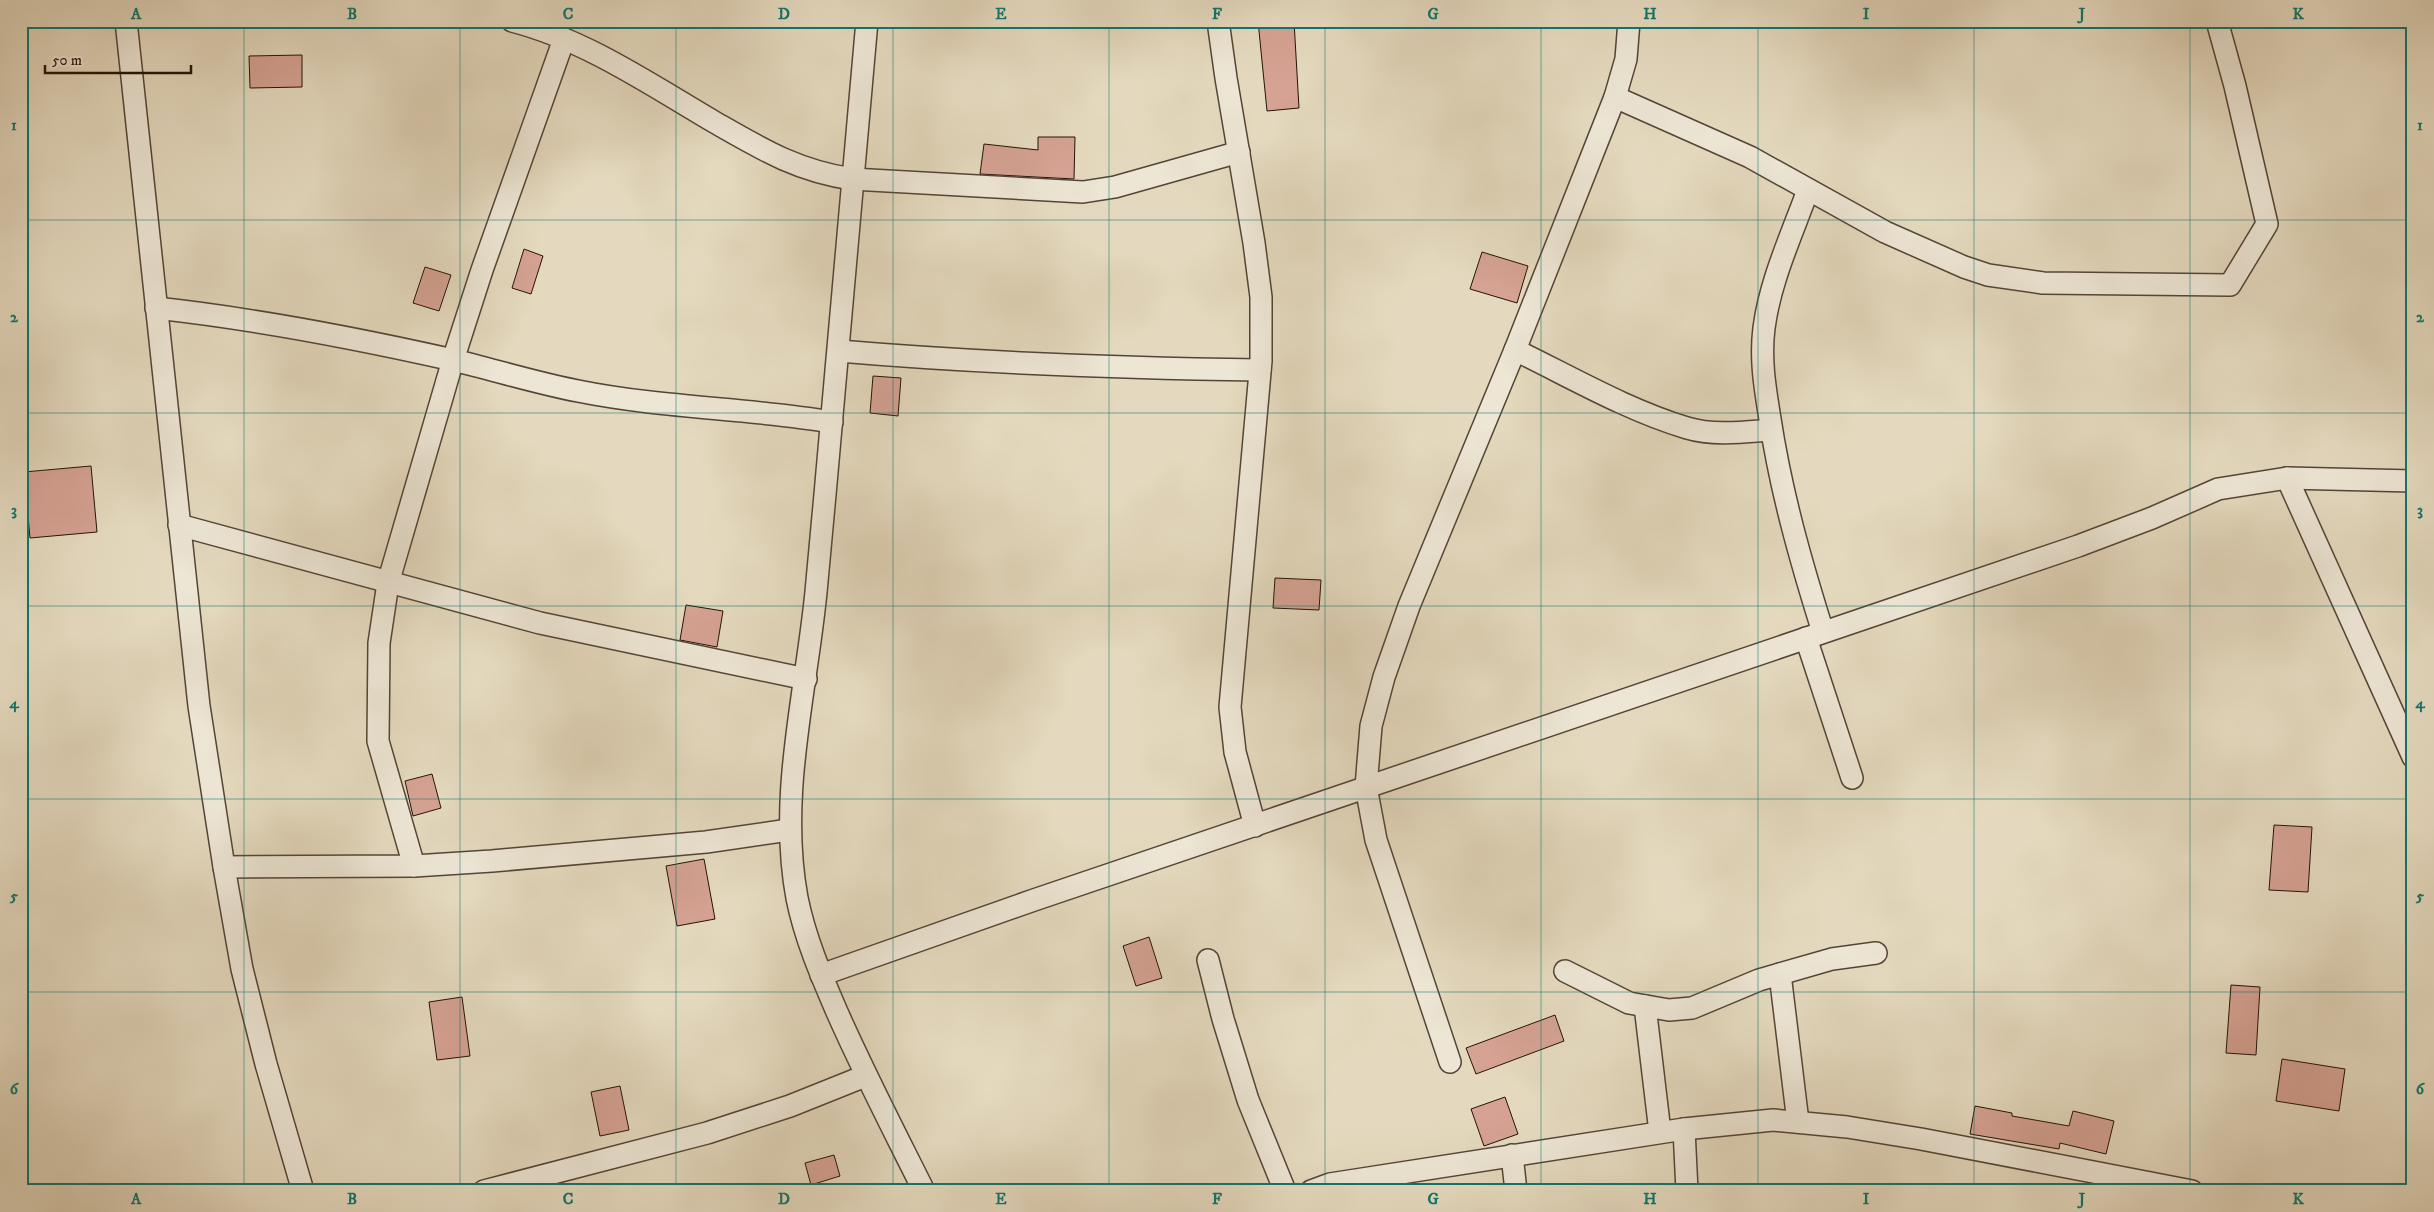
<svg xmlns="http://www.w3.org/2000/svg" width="2434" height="1212" font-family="'IM FELL DW Pica',serif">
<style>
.building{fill:#d5a293;stroke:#251208}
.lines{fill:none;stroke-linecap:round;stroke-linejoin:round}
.street-casing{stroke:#554436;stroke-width:24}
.street{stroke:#ede6d5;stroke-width:21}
.grid{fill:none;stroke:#0f766e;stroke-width:1;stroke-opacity:0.55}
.neatline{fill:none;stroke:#0f766e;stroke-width:2}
.grid-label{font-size:16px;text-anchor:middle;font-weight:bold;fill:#0f766e}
</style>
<rect width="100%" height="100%" fill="#e4d9be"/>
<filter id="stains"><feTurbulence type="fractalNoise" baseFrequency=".004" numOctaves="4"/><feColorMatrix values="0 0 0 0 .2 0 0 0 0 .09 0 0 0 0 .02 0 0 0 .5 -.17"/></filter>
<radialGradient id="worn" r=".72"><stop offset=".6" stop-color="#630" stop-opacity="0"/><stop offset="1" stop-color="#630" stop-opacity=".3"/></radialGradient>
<g class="building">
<path d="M1258 21H1294L1299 108 1267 111Z"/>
<path d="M302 55V87L250 88 249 56Z"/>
<path d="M1038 137H1075L1074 179 980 174 984 144 1038 150Z"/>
<path d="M524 249 543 256 531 294 512 288Z"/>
<path d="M1482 252 1528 266 1517 303 1470 289Z"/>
<path d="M425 267 451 275 439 311 413 303Z"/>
<path d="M873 376 901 378 898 416 870 413Z"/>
<path d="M91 466 97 532 30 538 24 472Z"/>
<path d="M1275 578 1321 580 1319 610 1273 608Z"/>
<path d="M686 605 723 611 717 647 680 640Z"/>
<path d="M432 774 441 808 413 816 405 781Z"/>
<path d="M2274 825 2312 827 2308 892 2269 890Z"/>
<path d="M704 859 715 919 677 926 666 866Z"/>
<path d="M1149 937 1162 978 1136 986 1123 946Z"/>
<path d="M2231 985 2260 987 2256 1055 2226 1053Z"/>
<path d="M462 997 470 1056 437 1060 429 1002Z"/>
<path d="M1555 1015 1564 1041 1476 1074 1466 1048Z"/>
<path d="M2282 1059 2345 1069 2339 1111 2276 1101Z"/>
<path d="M620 1086 629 1130 600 1136 591 1092Z"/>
<path d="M1505 1097 1518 1134 1484 1146 1471 1109Z"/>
<path d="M1975 1106 2012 1113V1116L2069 1126 2073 1111 2114 1121 2106 1154 2060 1143 2059 1149 1970 1134Z"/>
<path d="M834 1155 840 1176 811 1185 805 1163Z"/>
</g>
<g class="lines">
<g class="street-casing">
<g id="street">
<path d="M126 21 199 706 224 867 242 969 266 1064 303 1191"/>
<path d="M512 21C586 40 651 85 716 123 763 150 798 171 852 179L1083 192 1115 187 1239 152"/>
<path d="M867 21C849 212 834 402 816 592 806 694 778 796 797 898 805 938 821 975 837 1012 864 1073 894 1131 924 1191"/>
<path d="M1218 21 1226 78 1254 243 1261 297V361L1230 707 1235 752 1255 826"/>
<path d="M1615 97 1750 157 1885 232 1964 267 1988 275 2043 283 2230 285 2267 224 2235 86 2217 21"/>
<path d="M1808 190C1792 234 1770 281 1764 328 1760 359 1765 388 1770 419 1781 492 1801 562 1823 632"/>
<path d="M156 308C257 319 355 338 453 360 495 370 536 383 578 391 662 408 748 408 832 422"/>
<path d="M1515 350C1571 377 1627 410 1687 428 1714 436 1744 432 1771 430"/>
<path d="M839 351C979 363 1119 368 1260 370"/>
<path d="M2287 478 2413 757"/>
<path d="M179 525 540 623 806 679"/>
<path d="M1806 638 1852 778"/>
<path d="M414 866 378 741 379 643 388 583 453 360 482 270 564 39"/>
<path d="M224 867 414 866 492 861 706 842 789 830"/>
<path d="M1208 960 1223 1019 1248 1100 1285 1191"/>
<path d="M1565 971 1629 1003 1669 1010 1692 1008 1759 980 1832 959 1876 953"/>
<path d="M1780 974 1798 1122"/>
<path d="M821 975 1034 900 2078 546 2152 518 2218 489 2287 478 2413 481"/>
<path d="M1645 1006 1660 1132"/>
<path d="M1450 1062 1376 840 1366 787 1371 726 1384 677 1409 606 1515 350 1615 97 1626 59 1629 21"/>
<path d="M1684 1129 1687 1191"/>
<path d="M1512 1155 1516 1191"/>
<path d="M484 1191 707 1133 790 1106 865 1076"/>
<path d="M1311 1191 1330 1184 1684 1129 1773 1120 1847 1127 1921 1139 2192 1191"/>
</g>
</g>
<use href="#street" class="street"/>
</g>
<path class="grid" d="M244 21V1191M460 21V1191M676 21V1191M893 21V1191M1109 21V1191M1325 21V1191M1541 21V1191M1758 21V1191M1974 21V1191M2190 21V1191M21 220H2413M21 413H2413M21 606H2413M21 799H2413M21 992H2413"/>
<rect width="2434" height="1212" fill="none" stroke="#e4d9be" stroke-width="55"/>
<path d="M45 65v8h146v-8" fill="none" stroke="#251208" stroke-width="2.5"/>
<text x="52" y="65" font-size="15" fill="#251208" stroke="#ede6d5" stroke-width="4" paint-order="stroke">50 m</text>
<rect x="28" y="28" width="2378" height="1156" class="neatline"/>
<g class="grid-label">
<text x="136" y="19">A</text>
<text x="352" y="19">B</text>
<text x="568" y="19">C</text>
<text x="784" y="19">D</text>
<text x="1001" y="19">E</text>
<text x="1217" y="19">F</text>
<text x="1433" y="19">G</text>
<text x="1650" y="19">H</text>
<text x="1866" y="19">I</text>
<text x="2082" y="19">J</text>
<text x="2298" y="19">K</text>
<text x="14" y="130">1</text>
<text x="2420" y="130">1</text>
<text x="14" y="322">2</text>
<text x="2420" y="322">2</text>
<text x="14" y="515">3</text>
<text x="2420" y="515">3</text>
<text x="14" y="708">4</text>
<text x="2420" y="708">4</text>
<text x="14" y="901">5</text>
<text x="2420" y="901">5</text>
<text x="14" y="1094">6</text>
<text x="2420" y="1094">6</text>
<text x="136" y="1204">A</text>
<text x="352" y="1204">B</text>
<text x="568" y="1204">C</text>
<text x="784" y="1204">D</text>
<text x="1001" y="1204">E</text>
<text x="1217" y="1204">F</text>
<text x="1433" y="1204">G</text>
<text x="1650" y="1204">H</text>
<text x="1866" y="1204">I</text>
<text x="2082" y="1204">J</text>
<text x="2298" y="1204">K</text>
</g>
<rect width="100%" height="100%" filter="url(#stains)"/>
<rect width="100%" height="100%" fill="url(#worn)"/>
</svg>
